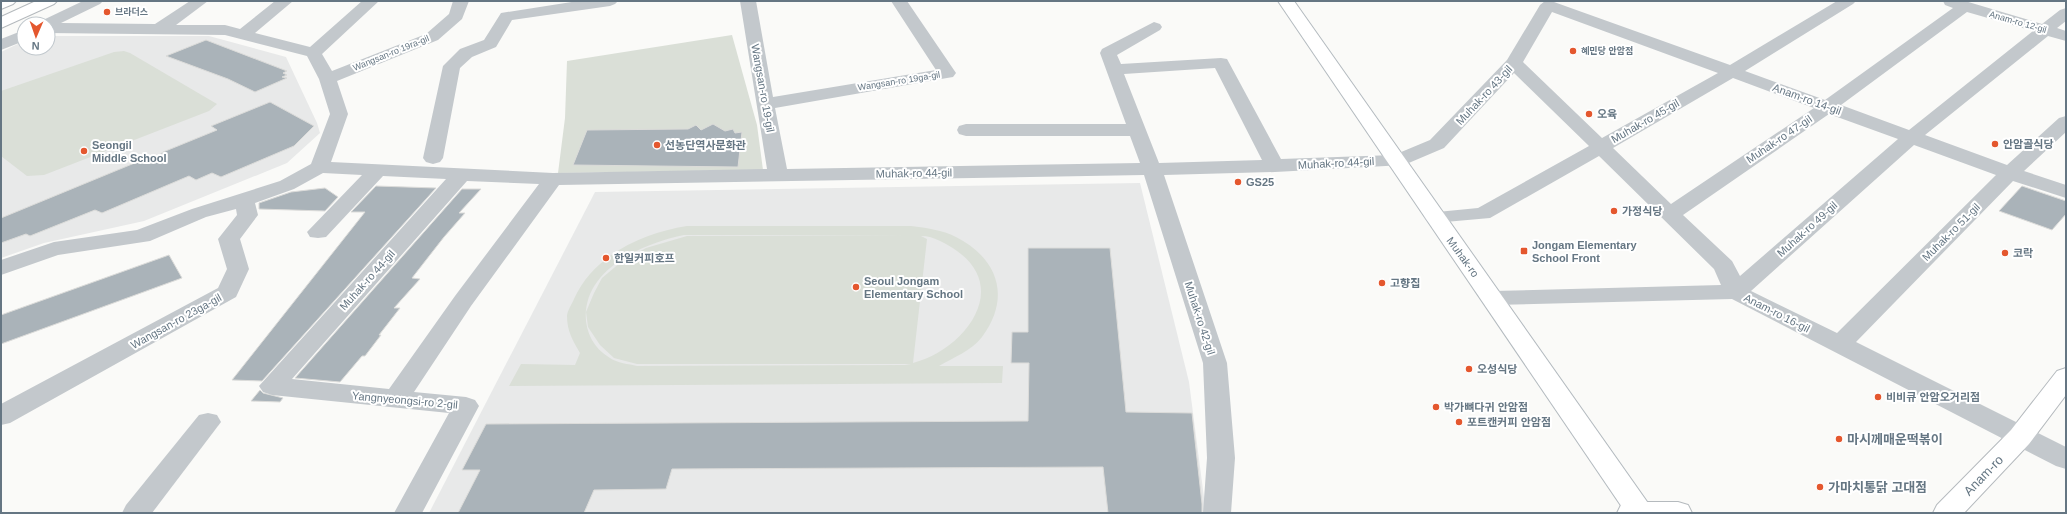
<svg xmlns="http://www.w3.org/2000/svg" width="2067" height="514" font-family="Arial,'Noto Sans KR',sans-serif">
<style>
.built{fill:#e8e9e9}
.green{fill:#dadfd7;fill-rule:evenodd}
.pier{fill:#fafaf8}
.building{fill:#aab3b9;stroke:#dcdcda}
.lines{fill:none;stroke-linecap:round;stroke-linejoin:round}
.secondary-casing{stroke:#b3babf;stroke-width:2}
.primary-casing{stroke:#b5babe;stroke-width:2}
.highway-casing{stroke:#b4b9bd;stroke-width:2}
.street{fill:#c3c8cc;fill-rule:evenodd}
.secondary{fill:#fff;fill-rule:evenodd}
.primary{fill:#fff;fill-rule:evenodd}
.highway{fill:#fff;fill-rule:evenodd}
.poi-dot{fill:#e4572e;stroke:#fff;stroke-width:1.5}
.labels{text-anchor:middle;stroke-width:4;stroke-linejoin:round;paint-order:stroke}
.far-poi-label{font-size:9px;font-weight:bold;fill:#657683;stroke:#fff;text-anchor:start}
.far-street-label{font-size:9px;fill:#657683;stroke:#fff}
.street-label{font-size:11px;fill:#657683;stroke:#fff}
.poi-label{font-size:11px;font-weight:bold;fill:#657683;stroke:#fff;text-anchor:start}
.near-poi-label{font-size:13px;font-weight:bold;fill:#657683;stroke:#fff;text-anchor:start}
.near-street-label{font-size:13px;fill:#657683;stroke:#fff}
</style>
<rect width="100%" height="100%" fill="#fafaf8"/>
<g class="built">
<path d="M48 36H209L286 57 317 123 320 133 287 163 144 221 44 243 1 258V52L24 41V48H48Z"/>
<path d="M1140 183 1189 382 1206 513H429L595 192Z"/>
</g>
<g class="green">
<path d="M732 35 757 125 763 170 558 173 565 118 567 61Z"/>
<path d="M124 51 130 53 217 104 209 111 44 175 27 176 1 156V91L114 52Z"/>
<path d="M687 226H911C927 228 942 230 956 237 999 259 1011 298 982 337 971 351 954 357 939 366H1003L1002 383 509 386 521 364 575 365 580 353C573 341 567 331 567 316 567 311 572 304 574 299 593 256 642 233 687 226ZM684 235 908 236H687L646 248 621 262 602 278 594 293 586 312 588 327 600 345 614 358 637 364H911L905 365 637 366C629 364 617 363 610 358 582 342 579 306 597 282 616 256 654 241 684 235ZM921 236C934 236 947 244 957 251 1012 290 962 351 913 363L927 239Z"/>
</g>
<path class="pier" d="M1 1H57L1 28Z"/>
<g class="building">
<path d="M206 40 287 71 283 73 287 75 282 77 287 78 255 92 228 79 166 56Z"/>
<path d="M270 102 314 126 294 146 221 177 212 173 196 180 189 176 102 213 95 210 30 236 26 234 1 243V218L137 162 153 160 163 152 217 130 211 126Z"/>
<path d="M713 124 725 131 733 129 735 133 742 132 738 167 573 165 587 130 688 129 696 125 701 130Z"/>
<path d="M376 186 436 188 262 381 232 380 365 212H351Z"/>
<path d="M2022 186 2066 201V214L2052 230 1999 211Z"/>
<path d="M325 188 338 197 325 211 259 209V203L291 192Z"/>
<path d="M462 189H481L459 213H465L444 237 412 278 420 279 394 308H400L379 335H381L365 356H362L340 382 295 378Z"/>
<path d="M1028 248H1110L1126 412 1192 413 1202 504V513H1108L1103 467 672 469 666 489 594 490 584 513H458L480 470H462L486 424 1028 421 1029 363H1011L1012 332H1028Z"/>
<path d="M169 255 182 278 1 344V315Z"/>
<path d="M260 390 263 393 283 398 280 402 251 401Z"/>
</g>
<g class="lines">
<g class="secondary-casing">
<path id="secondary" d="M1278 1H1294L1655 513H1626Z"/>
</g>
<g class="primary-casing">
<g id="primary">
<path d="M2066 368V395L2029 444 1964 513H1933L1937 505 2011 430 2057 371Z"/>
<path d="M1631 502H1678L1688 505 1692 513H1617L1621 505Z"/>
</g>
</g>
<g class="highway-casing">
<g id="highway">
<path d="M1 1H16L13 4 1 9Z"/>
<path d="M36 1H57L54 4 1 28V17Z"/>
</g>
</g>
<g class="street">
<path d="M83 1H103L100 4 61 23 155 24 190 1H208L176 25H225L240 29 275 1H293L255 33 310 47 362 1H379L322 54 332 71 426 34 449 14 453 1H469L462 19 438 40 337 81 348 114 331 162 553 173 767 169 740 1H756L773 97 936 70 891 1H907L956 73 953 77 947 78 775 108 787 169 1140 163 1130 136H966L959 134 957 130 959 126 966 124H1126L1100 53 1102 49 1154 22 1160 24 1162 27 1160 30 1117 55 1121 64 1221 58 1227 59 1281 159 1394 155 1430 140 1507 60 1540 5 1545 1 1554 2 1730 65 1837 1H1856L1853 4 1745 71 1825 100 1953 8 1945 5 1943 1H1965L2042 24 2060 10 2066 8V21L2057 28 2066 31V41L2048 36 1925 135 2007 165 2059 118 2066 116V132L2024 171 2066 185V198L2013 181 1856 342 2066 447V469L2056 466 1732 299 1493 305 1485 303 1481 298 1485 293 1493 291 1721 285 1714 269 1599 156 1490 218 1434 223 1427 221 1424 217 1427 213 1478 208 1589 146 1514 73 1444 148 1404 165 1275 172 1164 175 1227 363 1235 458 1231 513H1203L1207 458 1203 363 1144 175 559 185 471 306 414 392 466 397 475 400 479 406 422 513H394L449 413 272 395 263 392 259 386 446 179 383 176 326 237 318 238 310 237 307 232 362 175 323 173 294 189 255 203 258 215 240 239 249 269 236 297 10 423 1 425V404L218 288 227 269 218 239 237 215 236 209 206 217 150 241 58 255 1 275V260L54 242 137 230 192 209 280 181 311 164 330 114 319 79 307 56 225 35 48 33V24H39L41 21ZM1552 12 1718 73 1602 138 1523 62ZM1967 12 2033 31 1909 130 1841 105ZM1215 68 1262 160 1159 163 1124 74ZM1733 78 1814 108 1671 204 1613 148ZM1829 114 1898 139 1740 276 1732 261 1683 215ZM1914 145 1996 175 1837 333 1751 291ZM467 181 539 184 455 296 389 389 292 379Z"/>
<path d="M578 1H618L615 4 610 6 512 20 496 47 472 57 460 68 443 158 440 162 433 164 426 162 423 158 443 66 460 49 484 40 501 13Z"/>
<path d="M24 30V41L1 50V39Z"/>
<path d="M208 413 217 415 221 422 152 513H122L126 505 199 415Z"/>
</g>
<use href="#secondary" class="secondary"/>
<use href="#primary" class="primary"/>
<use href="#highway" class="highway"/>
</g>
<g class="poi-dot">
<circle cx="107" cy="12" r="4"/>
<circle cx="1573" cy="51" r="4"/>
<circle cx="1589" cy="114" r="4"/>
<circle cx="1995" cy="144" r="4"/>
<circle cx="657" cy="145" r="4"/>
<circle cx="84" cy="151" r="4"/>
<circle cx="1238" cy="182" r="4"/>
<circle cx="1614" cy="211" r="4"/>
<rect x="1520" y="247" width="8" height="8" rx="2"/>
<circle cx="2005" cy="253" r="4"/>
<circle cx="606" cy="258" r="4"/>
<circle cx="1382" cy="283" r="4"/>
<circle cx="856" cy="287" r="4"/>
<circle cx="1469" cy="369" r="4"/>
<circle cx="1878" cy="397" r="4"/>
<circle cx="1436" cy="407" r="4"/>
<circle cx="1459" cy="422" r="4"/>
<circle cx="1839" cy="439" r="4"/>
<circle cx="1820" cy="487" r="4"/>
</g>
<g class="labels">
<g class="far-poi-label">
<text x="115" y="15">브라더스</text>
<text x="1581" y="54">혜민당 안암점</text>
</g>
<g class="far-street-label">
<text transform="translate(2018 22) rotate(16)" y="3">Anam-ro 12-gil</text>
<text transform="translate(391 53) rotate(-22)" y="3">Wangsan-ro 19ra-gil</text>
<text transform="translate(899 81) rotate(-9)" y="3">Wangsan-ro 19ga-gil</text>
</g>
<g class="street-label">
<text transform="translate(763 88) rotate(80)" y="4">Wangsan-ro 19-gil</text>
<text transform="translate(1484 95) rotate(-47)" y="4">Muhak-ro 43-gil</text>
<text transform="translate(1807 99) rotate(20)" y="4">Anam-ro 14-gil</text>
<text transform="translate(1645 121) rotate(-30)" y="4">Muhak-ro 45-gil</text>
<text transform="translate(1779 139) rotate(-34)" y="4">Muhak-ro 47-gil</text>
<text transform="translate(1336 163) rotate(-3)" y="4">Muhak-ro 44-gil</text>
<text transform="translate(914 173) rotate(-1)" y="4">Muhak-ro 44-gil</text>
<text transform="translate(1807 229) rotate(-42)" y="4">Muhak-ro 49-gil</text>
<text transform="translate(1951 232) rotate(-45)" y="4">Muhak-ro 51-gil</text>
<text transform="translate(1463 257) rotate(54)" y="4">Muhak-ro</text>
<text transform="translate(367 280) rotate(-48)" y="4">Muhak-ro 44-gil</text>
<text transform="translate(1777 313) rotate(27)" y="4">Anam-ro 16-gil</text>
<text transform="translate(1200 318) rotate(72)" y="4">Muhak-ro 42-gil</text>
<text transform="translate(176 321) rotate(-29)" y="4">Wangsan-ro 23ga-gil</text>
<text transform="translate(405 400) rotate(5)" y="4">Yangnyeongsi-ro 2-gil</text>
</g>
<g class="poi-label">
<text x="1597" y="118">오육</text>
<text x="2003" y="148">안암골식당</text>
<text x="92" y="149">Seongil<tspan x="92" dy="13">Middle School</tspan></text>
<text x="665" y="149">선농단역사문화관</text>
<text x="1246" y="186">GS25</text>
<text x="1622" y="215">가정식당</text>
<text x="1532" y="249">Jongam Elementary<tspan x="1532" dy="13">School Front</tspan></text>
<text x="2013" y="257">코락</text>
<text x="614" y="262">한일커피호프</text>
<text x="864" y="285">Seoul Jongam<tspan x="864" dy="13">Elementary School</tspan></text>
<text x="1390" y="287">고향집</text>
<text x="1477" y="373">오성식당</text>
<text x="1886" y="401">비비큐 안암오거리점</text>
<text x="1444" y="411">박가뼈다귀 안암점</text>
<text x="1467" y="426">포트캔커피 안암점</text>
</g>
<g class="near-poi-label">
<text x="1847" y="444">마시께매운떡볶이</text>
<text x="1828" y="492">가마치통닭 고대점</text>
</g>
<g class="near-street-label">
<text transform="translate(1983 475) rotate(-46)" y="5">Anam-ro</text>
</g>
</g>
<rect width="2067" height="514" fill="none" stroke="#657683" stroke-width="4"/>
<g transform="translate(36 36) rotate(182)"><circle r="19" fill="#ffffff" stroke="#c1c8cd"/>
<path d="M0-3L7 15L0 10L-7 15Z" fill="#e4572e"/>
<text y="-6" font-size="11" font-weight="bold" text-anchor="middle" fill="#657683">N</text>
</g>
</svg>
